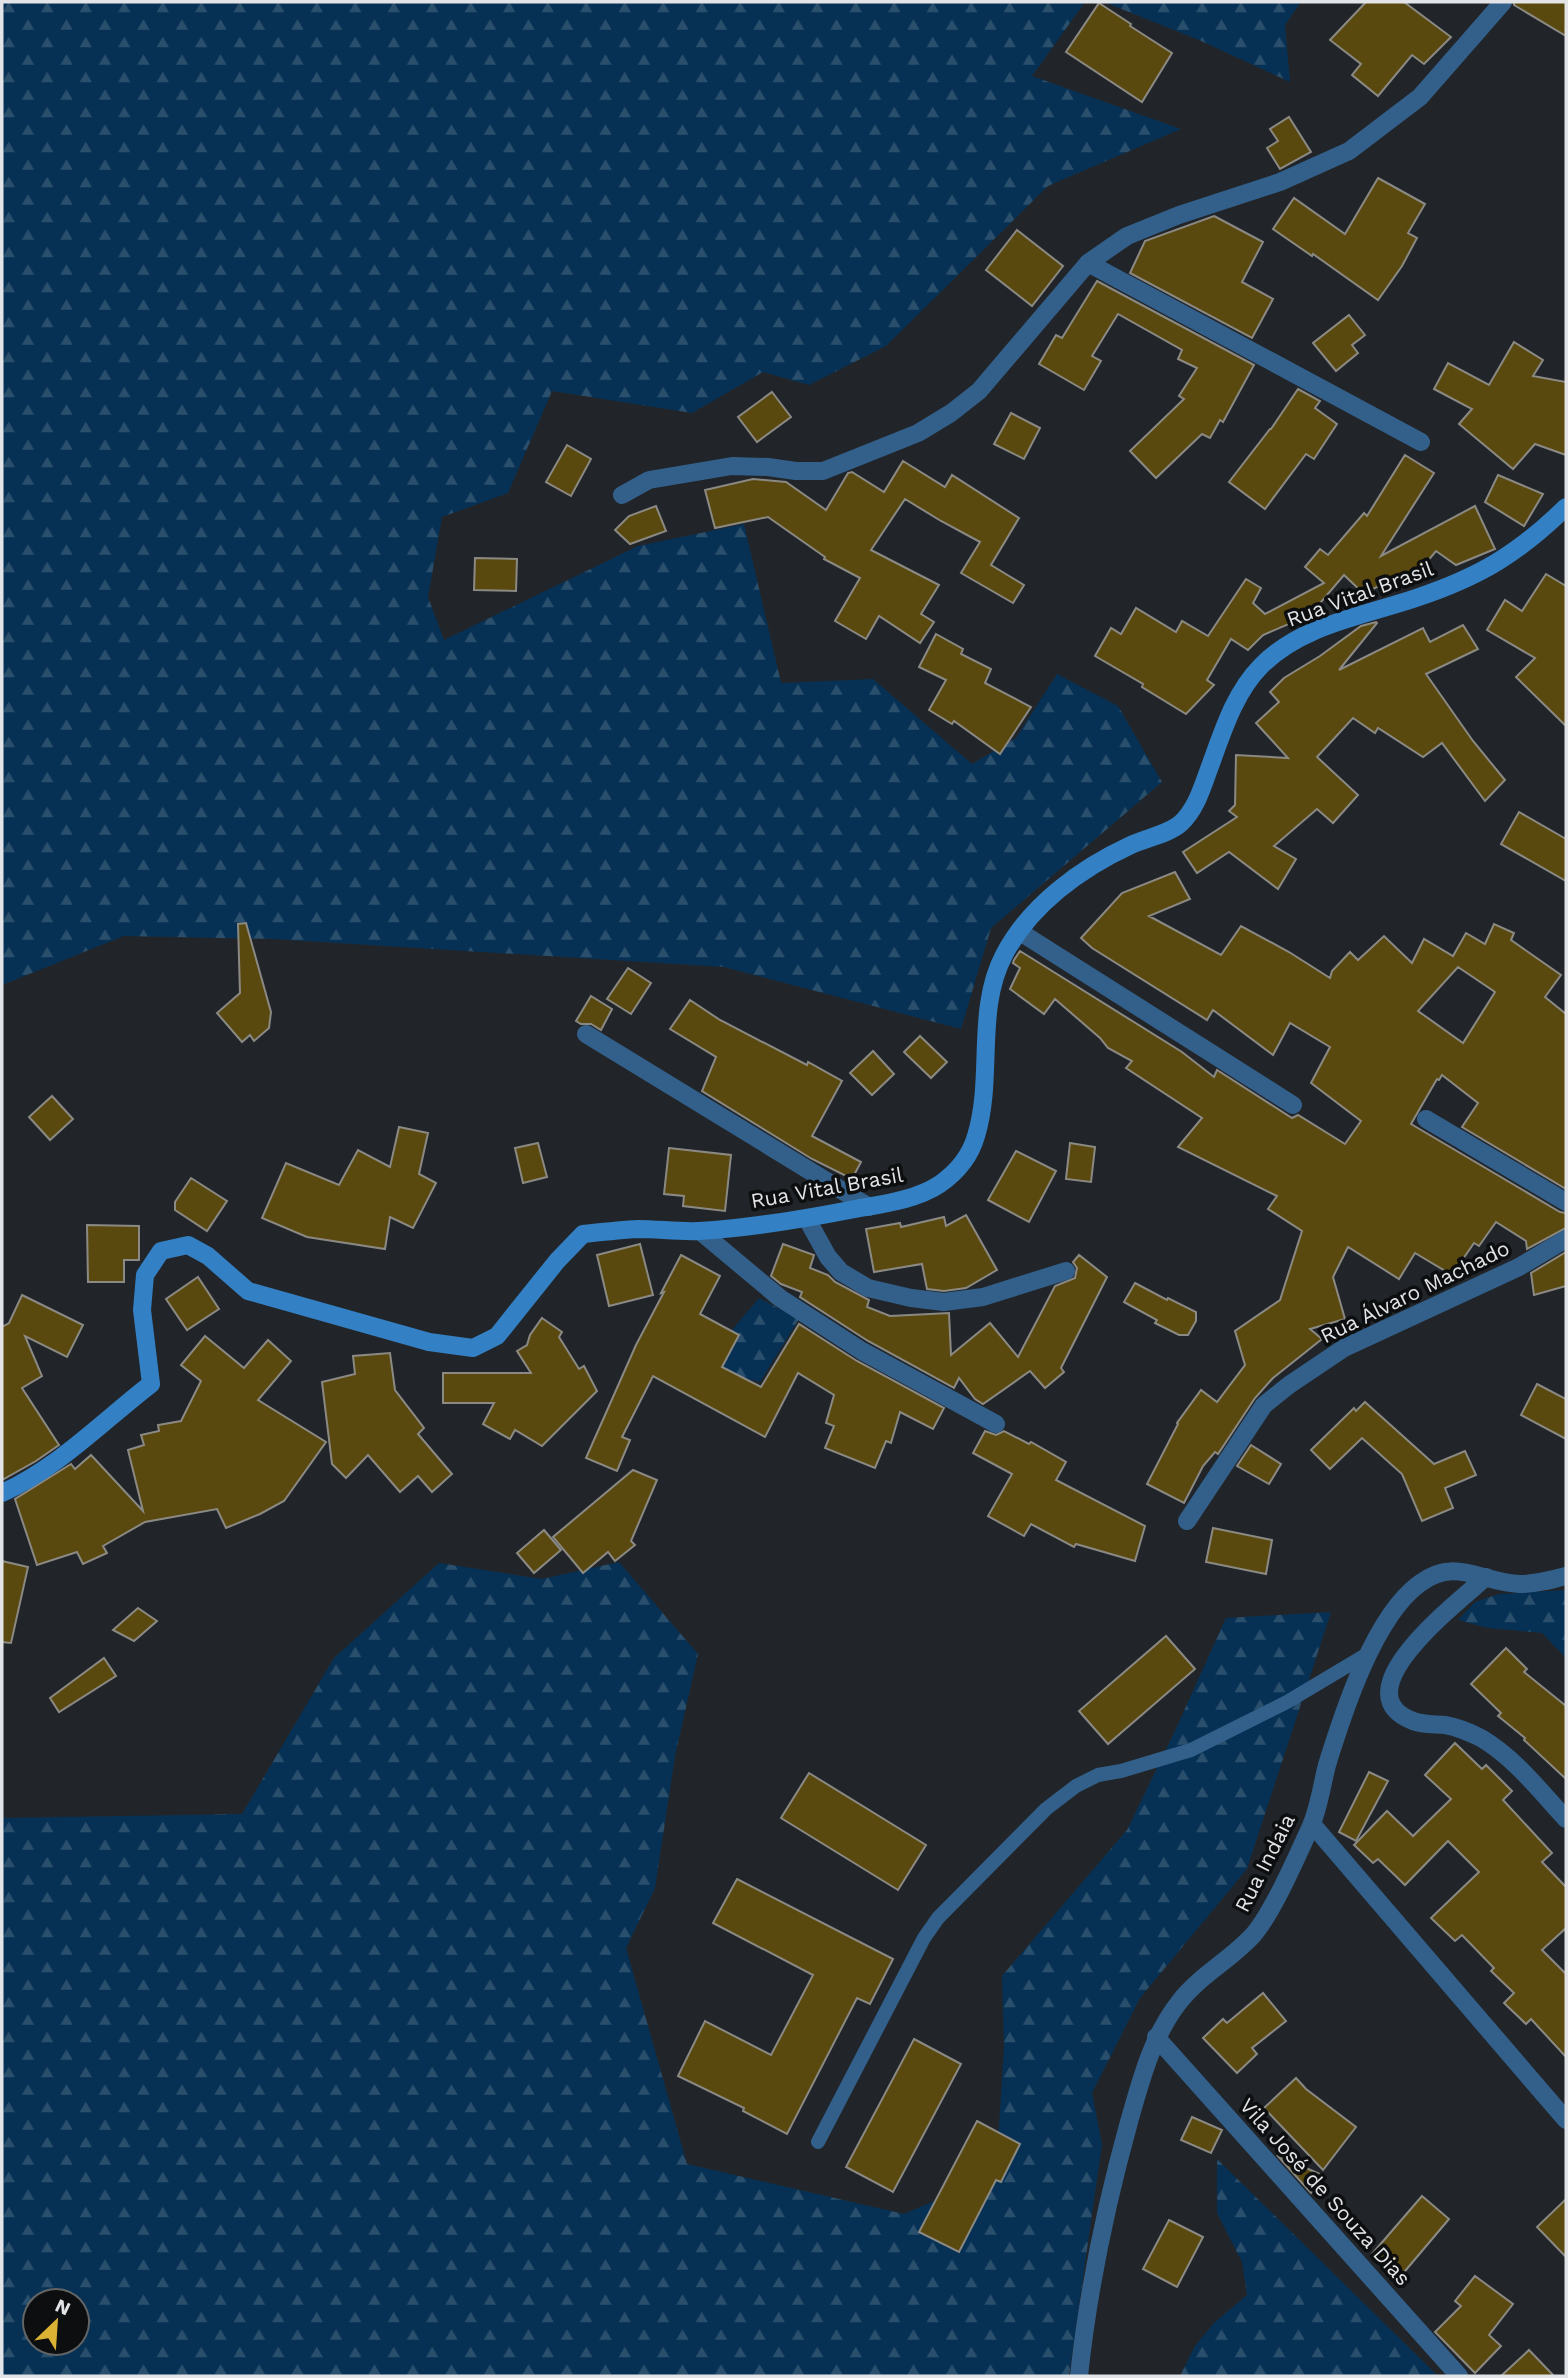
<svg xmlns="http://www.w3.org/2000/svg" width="1568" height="2378" font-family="'Work Sans',sans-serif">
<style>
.forest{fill:url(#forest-firs);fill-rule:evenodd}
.building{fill:#5a490e;stroke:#8b8983;stroke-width:2;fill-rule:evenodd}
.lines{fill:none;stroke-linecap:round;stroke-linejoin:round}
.lane{stroke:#33608a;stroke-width:14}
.street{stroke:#33608a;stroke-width:18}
.secondary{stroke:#3480c4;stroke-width:18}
.labels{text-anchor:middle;stroke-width:7;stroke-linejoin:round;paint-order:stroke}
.street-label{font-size:21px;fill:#e2e4e7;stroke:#0c0e0f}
</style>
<defs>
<pattern id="forest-firs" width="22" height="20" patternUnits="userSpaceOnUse" patternTransform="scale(1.75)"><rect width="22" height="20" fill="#063155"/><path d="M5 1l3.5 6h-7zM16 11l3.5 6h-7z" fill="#2a4f6d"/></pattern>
</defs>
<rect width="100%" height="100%" fill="#212529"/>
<g class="forest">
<path d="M2 2H1085L1032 76 1181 129 1048 186 886 346 809 385 763 372 692 413 552 391 508 493 442 517 428 597 444 640 638 546 744 524 781 683 873 679 972 764 1016 738 1057 674 1118 706 1162 782 991 928 961 1029 724 967 273 939 124 936 2 985Z"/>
<path d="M1104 2H1301L1285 25 1290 82 1199 40Z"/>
<path d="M759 1298 799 1319 760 1382 723 1373 727 1336Z"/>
<path d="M619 1562 698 1654 675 1756 655 1888 626 1948 687 2164 904 2214 996 2174 1004 2047 1002 1976 1127 1830 1174 1733 1226 1618 1331 1612 1247 1869 1140 1998 1092 2093 1102 2144 1069 2376H2V1818L242 1814 334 1658 439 1563 542 1579ZM35 2301H77V2343H35Z"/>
<path d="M1566 1590V1658L1542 1633 1488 1628 1458 1620 1475 1602 1499 1594Z"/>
<path d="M1217 2159 1438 2376H1180L1195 2346 1214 2323 1247 2295 1242 2262 1217 2213Z"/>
</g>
<g class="building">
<path d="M1366 2H1404L1451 37 1424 64 1412 55 1378 96 1352 75 1361 64 1330 40Z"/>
<path d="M1514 2H1566V36L1514 5Z"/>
<path d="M1099 3 1131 24 1130 26 1172 53 1142 102 1066 52Z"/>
<path d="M1289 117 1311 152 1280 169 1267 148 1278 141 1270 129Z"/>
<path d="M1378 178 1425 204 1408 233 1417 238 1402 266 1378 300 1313 254 1312 256 1273 229 1294 198 1345 234Z"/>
<path d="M1214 216 1263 242 1242 282 1273 299 1252 338 1130 273 1145 241Z"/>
<path d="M1017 230 1063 266 1032 306 986 270Z"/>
<path d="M1097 281 1254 365 1223 422 1220 420 1210 438 1202 434 1156 478 1130 451 1184 399 1179 396 1197 368 1178 359 1182 350 1118 314 1092 356 1101 361 1084 390 1039 364 1056 335 1062 338Z"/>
<path d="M1349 315 1365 335 1352 345 1358 353 1336 371 1313 343Z"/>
<path d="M1514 342 1543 360 1533 376 1566 382V455L1535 444 1513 469 1459 424 1472 409 1434 389 1448 363 1489 385Z"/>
<path d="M1298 389 1320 401 1315 408 1337 424 1314 459 1306 454 1265 509 1229 482 1270 429H1271Z"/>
<path d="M772 392 791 417 757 442 738 417Z"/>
<path d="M1011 413 1040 428 1024 459 994 444Z"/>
<path d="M567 445 591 459 571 496 546 482Z"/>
<path d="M1405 455 1434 473 1381 556 1475 506 1495 549 1456 565 1436 551 1422 568 1363 593 1344 575 1310 615 1263 635 1248 650 1231 639 1207 680 1214 685 1186 714 1142 687 1143 684 1095 656 1111 628 1121 634 1136 608 1176 632 1182 621 1208 636 1246 579 1261 588 1253 603 1265 614 1324 583 1305 567 1320 549 1328 555 1364 513 1367 516Z"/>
<path d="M903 461 945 487 952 475 1019 518 991 565 1024 585 1013 603 961 573 980 542 941 521 905 499 871 550 939 585 921 614 934 622 920 643 879 616 866 639 835 621 860 578 824 559 825 557 768 517 715 528 705 490 753 479 786 482 826 510 848 473 852 472 884 492Z"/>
<path d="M1498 475 1543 494 1524 526 1485 502Z"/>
<path d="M656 506 666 531 630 544 615 530 629 516Z"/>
<path d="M475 558 517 559 516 591 474 590Z"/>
<path d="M1546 574 1566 586V726L1516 677 1535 658 1487 630 1505 600 1522 611Z"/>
<path d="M1376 622 1377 623 1339 670 1423 628 1430 642 1463 625 1478 649 1426 674 1473 741 1505 780 1485 801 1442 743 1423 757 1378 728 1375 733 1353 718 1317 757 1358 795 1333 823 1317 809 1274 846 1296 859 1278 889 1229 852 1197 873 1183 852 1237 817 1229 811 1235 805 1236 755 1288 758 1256 723 1279 702 1270 692 1284 678 1320 656 1361 626Z"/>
<path d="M936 634 963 649 961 654 991 669 985 683 1031 707 1000 754 954 721 952 724 929 710 946 680 919 667Z"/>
<path d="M1519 812 1566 839V881L1501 844Z"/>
<path d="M1175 872 1190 899 1149 916 1221 955 1241 926 1289 952 1330 978 1332 971 1350 952 1358 960 1384 936 1412 963 1424 939 1453 956 1466 933 1485 944 1494 924 1514 933 1511 940 1561 975 1545 997 1566 1014V1189L1462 1127 1478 1103 1442 1075 1439 1080 1437 1079 1411 1124 1560 1212 1566 1213V1228L1527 1249 1526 1241 1496 1222 1479 1246 1474 1243 1452 1275 1415 1253 1399 1279 1348 1247 1333 1277 1345 1319 1310 1329 1322 1339 1273 1378 1255 1398 1218 1454 1215 1452 1203 1466 1184 1503 1147 1484 1178 1424 1177 1423 1201 1390 1217 1402 1245 1365 1235 1331 1280 1300 1302 1231 1268 1209 1277 1196 1178 1147 1202 1118 1126 1068 1132 1061 1108 1048 1100 1038 1055 999 1044 1014 1010 989 1020 968 1013 963 1014 960 1020 951 1182 1052 1214 1077 1217 1070 1292 1118 1298 1115 1345 1144 1361 1121 1311 1083 1330 1047 1290 1023 1273 1055 1213 1010 1207 1020 1092 948 1081 938 1122 893ZM1458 967 1495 992 1463 1043 1418 1011Z"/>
<path d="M246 923 271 1012 269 1028 254 1041 250 1035 242 1042 217 1013 240 993 238 924Z"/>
<path d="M628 968 651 983 631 1014 607 999Z"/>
<path d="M591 996 612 1009 601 1030 591 1024H581L576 1021Z"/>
<path d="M690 1000 720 1020 807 1065 808 1062 842 1081 812 1136 861 1162 852 1179 812 1159 702 1091 716 1057 670 1029Z"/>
<path d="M920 1036 947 1062 931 1078 904 1052Z"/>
<path d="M873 1051 894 1074 872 1095 850 1073Z"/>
<path d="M52 1096 73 1119 50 1140 29 1117Z"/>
<path d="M399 1127 428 1133 419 1174 436 1183 413 1228 390 1217 385 1249 307 1237 262 1218 286 1163 339 1185 358 1150 390 1167Z"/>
<path d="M538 1143 547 1177 523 1183 515 1148Z"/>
<path d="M1070 1143 1095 1147 1091 1182 1066 1179Z"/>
<path d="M669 1148 731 1155 725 1211 683 1206 684 1196 664 1194Z"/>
<path d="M1016 1151 1056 1171 1029 1222 988 1200Z"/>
<path d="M191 1178 227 1201 207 1231 175 1210V1202Z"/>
<path d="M966 1215 997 1270 966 1288 944 1291 927 1289 922 1264 874 1272 866 1229 900 1223 901 1227 944 1217 946 1226Z"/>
<path d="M87 1225 139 1226V1260H124V1282H88Z"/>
<path d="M640 1244 653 1295 609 1306 597 1255Z"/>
<path d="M783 1244 814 1255 810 1268 828 1275 835 1282 869 1300 867 1307 890 1316 949 1313 951 1355 990 1323 1018 1357 1055 1286 1075 1278 1077 1268 1073 1262 1079 1255 1107 1277 1061 1368 1064 1372 1045 1388 1030 1371 983 1404 975 1399 959 1378 954 1388 868 1341 800 1297 802 1292 781 1284 771 1276Z"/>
<path d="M1566 1252V1286L1534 1295 1531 1273Z"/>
<path d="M681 1255 720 1276 700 1314 739 1335 722 1367 761 1387 799 1324 857 1361 944 1408 933 1429 900 1412 891 1443 886 1441 875 1468 825 1448 834 1426 826 1423 834 1395 798 1373 765 1437 653 1376 622 1437 630 1440 617 1471 586 1458 636 1345 664 1292 661 1293Z"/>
<path d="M198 1277 219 1309 187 1330 166 1299Z"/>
<path d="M1135 1283 1167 1300 1168 1298 1196 1312V1321L1188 1335H1179L1155 1323 1157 1320 1124 1302Z"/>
<path d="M22 1295 83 1325 67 1357 25 1336 42 1376 22 1388 59 1445 36 1461 2 1480V1327L9 1323Z"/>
<path d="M542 1318 562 1332 559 1337 579 1369 584 1366 597 1391 542 1446 515 1430 510 1439 483 1424 494 1403H443V1373H531L517 1351 527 1345 530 1335Z"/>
<path d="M205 1336 244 1368 268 1340 291 1361 258 1400 326 1442 284 1501 260 1514 226 1528 217 1509 145 1522 103 1546 107 1553 83 1564 77 1552 37 1565 15 1499 71 1464 75 1469 91 1455 143 1511 128 1450 144 1445 141 1435 159 1431 158 1425 181 1421 201 1381 181 1365Z"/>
<path d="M390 1353 395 1390 424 1428 418 1434 452 1474 432 1492 418 1476 400 1492 368 1455 346 1478 332 1464 322 1382 355 1374 353 1356Z"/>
<path d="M1537 1384 1566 1399V1439L1521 1415Z"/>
<path d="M1365 1402 1434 1464 1465 1451 1476 1475 1445 1488 1453 1508 1422 1521 1402 1474 1362 1438 1330 1469 1311 1450 1354 1408 1356 1411Z"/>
<path d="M985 1431 996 1435 1004 1431 1029 1444 1031 1442 1066 1462 1056 1480 1145 1526 1135 1561 1076 1544 1074 1547 1031 1524 1024 1536 988 1516 1012 1474 973 1453Z"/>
<path d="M1251 1445 1281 1464 1269 1484 1237 1466Z"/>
<path d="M633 1470 657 1480 631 1541 635 1545 615 1561 608 1552 583 1573 553 1537Z"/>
<path d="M1213 1528 1272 1540 1266 1574 1206 1562Z"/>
<path d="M544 1530 561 1550 534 1573 517 1553Z"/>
<path d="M2 1561 28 1567 11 1643 2 1642Z"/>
<path d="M138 1608 157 1621 134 1641 113 1630Z"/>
<path d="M1166 1636 1195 1669 1108 1744 1079 1711Z"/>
<path d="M1506 1648 1527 1669 1524 1672 1566 1706V1779L1524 1740 1525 1738 1498 1716 1501 1713 1471 1684Z"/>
<path d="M104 1658 116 1676 59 1712 50 1698Z"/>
<path d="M1455 1743 1482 1769 1486 1765 1512 1791 1503 1800 1552 1853 1542 1862 1566 1887V1928L1542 1950 1566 1974V2057L1531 2019 1526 2024 1504 2003 1514 1993 1491 1971 1494 1968 1462 1935 1455 1941 1431 1918 1479 1872 1448 1841 1405 1885 1378 1859 1373 1863 1354 1845 1387 1811 1413 1836 1451 1799 1425 1775Z"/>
<path d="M1369 1772 1388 1781 1356 1841 1339 1832Z"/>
<path d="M809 1773 926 1845 898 1890 781 1818Z"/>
<path d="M737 1879 893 1959 870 2004 857 1998 787 2134 743 2111 744 2108 678 2076 705 2021 771 2055 813 1975 713 1923Z"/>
<path d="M1263 1993 1286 2021 1252 2048 1257 2054 1237 2073 1203 2038 1223 2019 1227 2023Z"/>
<path d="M914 2039 961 2064 893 2192 846 2167Z"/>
<path d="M1296 2078 1306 2089 1356 2127 1323 2170 1264 2108Z"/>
<path d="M1192 2117 1222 2130 1211 2153 1181 2140Z"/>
<path d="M977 2121 1020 2144 1001 2182 996 2180 959 2252 919 2232Z"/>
<path d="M1277 2155 1324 2176 1311 2193Z"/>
<path d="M1422 2196 1449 2219 1400 2277 1372 2254Z"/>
<path d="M1566 2199V2257L1537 2227Z"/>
<path d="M1169 2220 1203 2237 1177 2287 1143 2269Z"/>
<path d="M1475 2276 1513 2304 1489 2335 1501 2346 1475 2373 1435 2332 1461 2306 1455 2301Z"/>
<path d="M1529 2350 1554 2376H1501Z"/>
</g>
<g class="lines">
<path class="lane" d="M818 2142 924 1938 938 1918 1046 1809 1076 1786 1098 1775 1121 1771 1191 1750 1287 1702 1369 1653"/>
<g class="street">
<path d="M1088 263 1421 442"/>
<path d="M622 495 649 480 732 466 768 467 796 471H823L918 433 951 413 979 391 1088 263 1127 236 1179 215 1280 182 1349 151 1420 97 1503 2"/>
<path d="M1020 932 1293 1105"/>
<path d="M586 1034 869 1207"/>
<path d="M1426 1119 1566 1202"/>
<path d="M807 1219 828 1257 841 1272 868 1288 911 1298 944 1302 983 1297 1066 1271"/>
<path d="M700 1231 780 1298 862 1351 996 1424"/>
<path d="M1187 1521 1264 1405 1289 1385 1344 1348 1519 1267 1566 1239"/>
<path d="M1486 1577C1461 1600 1338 1692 1413 1721 1423 1725 1435 1724 1445 1725 1457 1727 1471 1733 1481 1738 1515 1758 1539 1790 1566 1819"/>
<path d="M1312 1824 1566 2120"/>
<path d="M1156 2037 1459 2376"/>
<path d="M1079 2376C1088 2291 1106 2205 1129 2122 1141 2080 1152 2036 1180 2001 1200 1975 1232 1959 1254 1934 1274 1910 1297 1856 1311 1826 1319 1807 1322 1785 1327 1765 1343 1713 1374 1617 1419 1584 1456 1556 1481 1583 1520 1584 1536 1584 1551 1580 1566 1576"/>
</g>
<path class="secondary" d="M2 1493C58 1468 103 1421 151 1384L142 1310 145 1275 161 1251 188 1245 208 1256 248 1291 429 1342 473 1348 497 1336 557 1261 583 1234C602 1232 620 1230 638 1229 658 1229 679 1232 699 1231 751 1228 804 1219 855 1209 883 1204 916 1200 940 1184 957 1172 970 1157 976 1136 994 1078 975 1010 1004 955 1030 905 1081 868 1131 845 1146 838 1169 834 1181 823 1196 809 1202 788 1209 769 1222 734 1234 693 1261 666 1301 625 1363 616 1416 598 1479 577 1518 554 1566 507"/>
</g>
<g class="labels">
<g class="street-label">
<text transform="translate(1360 594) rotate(-20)" y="7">Rua Vital Brasil</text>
<text transform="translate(827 1188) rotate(-10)" y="7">Rua Vital Brasil</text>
<text transform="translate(1415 1292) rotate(-26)" y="7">Rua Álvaro Machado</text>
<text transform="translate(1265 1863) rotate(-63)" y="7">Rua Indaia</text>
<text transform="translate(1325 2192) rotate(48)" y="7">Vila José de Souza Dias</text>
</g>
</g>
<rect width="1568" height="2378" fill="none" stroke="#e2e4e7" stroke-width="7"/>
<g transform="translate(56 2322) rotate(25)"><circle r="33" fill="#0c0e0f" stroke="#626465" stroke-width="2"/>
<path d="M0-5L12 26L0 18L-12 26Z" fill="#dab334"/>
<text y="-10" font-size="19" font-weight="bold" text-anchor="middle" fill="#e2e4e7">N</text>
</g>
</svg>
